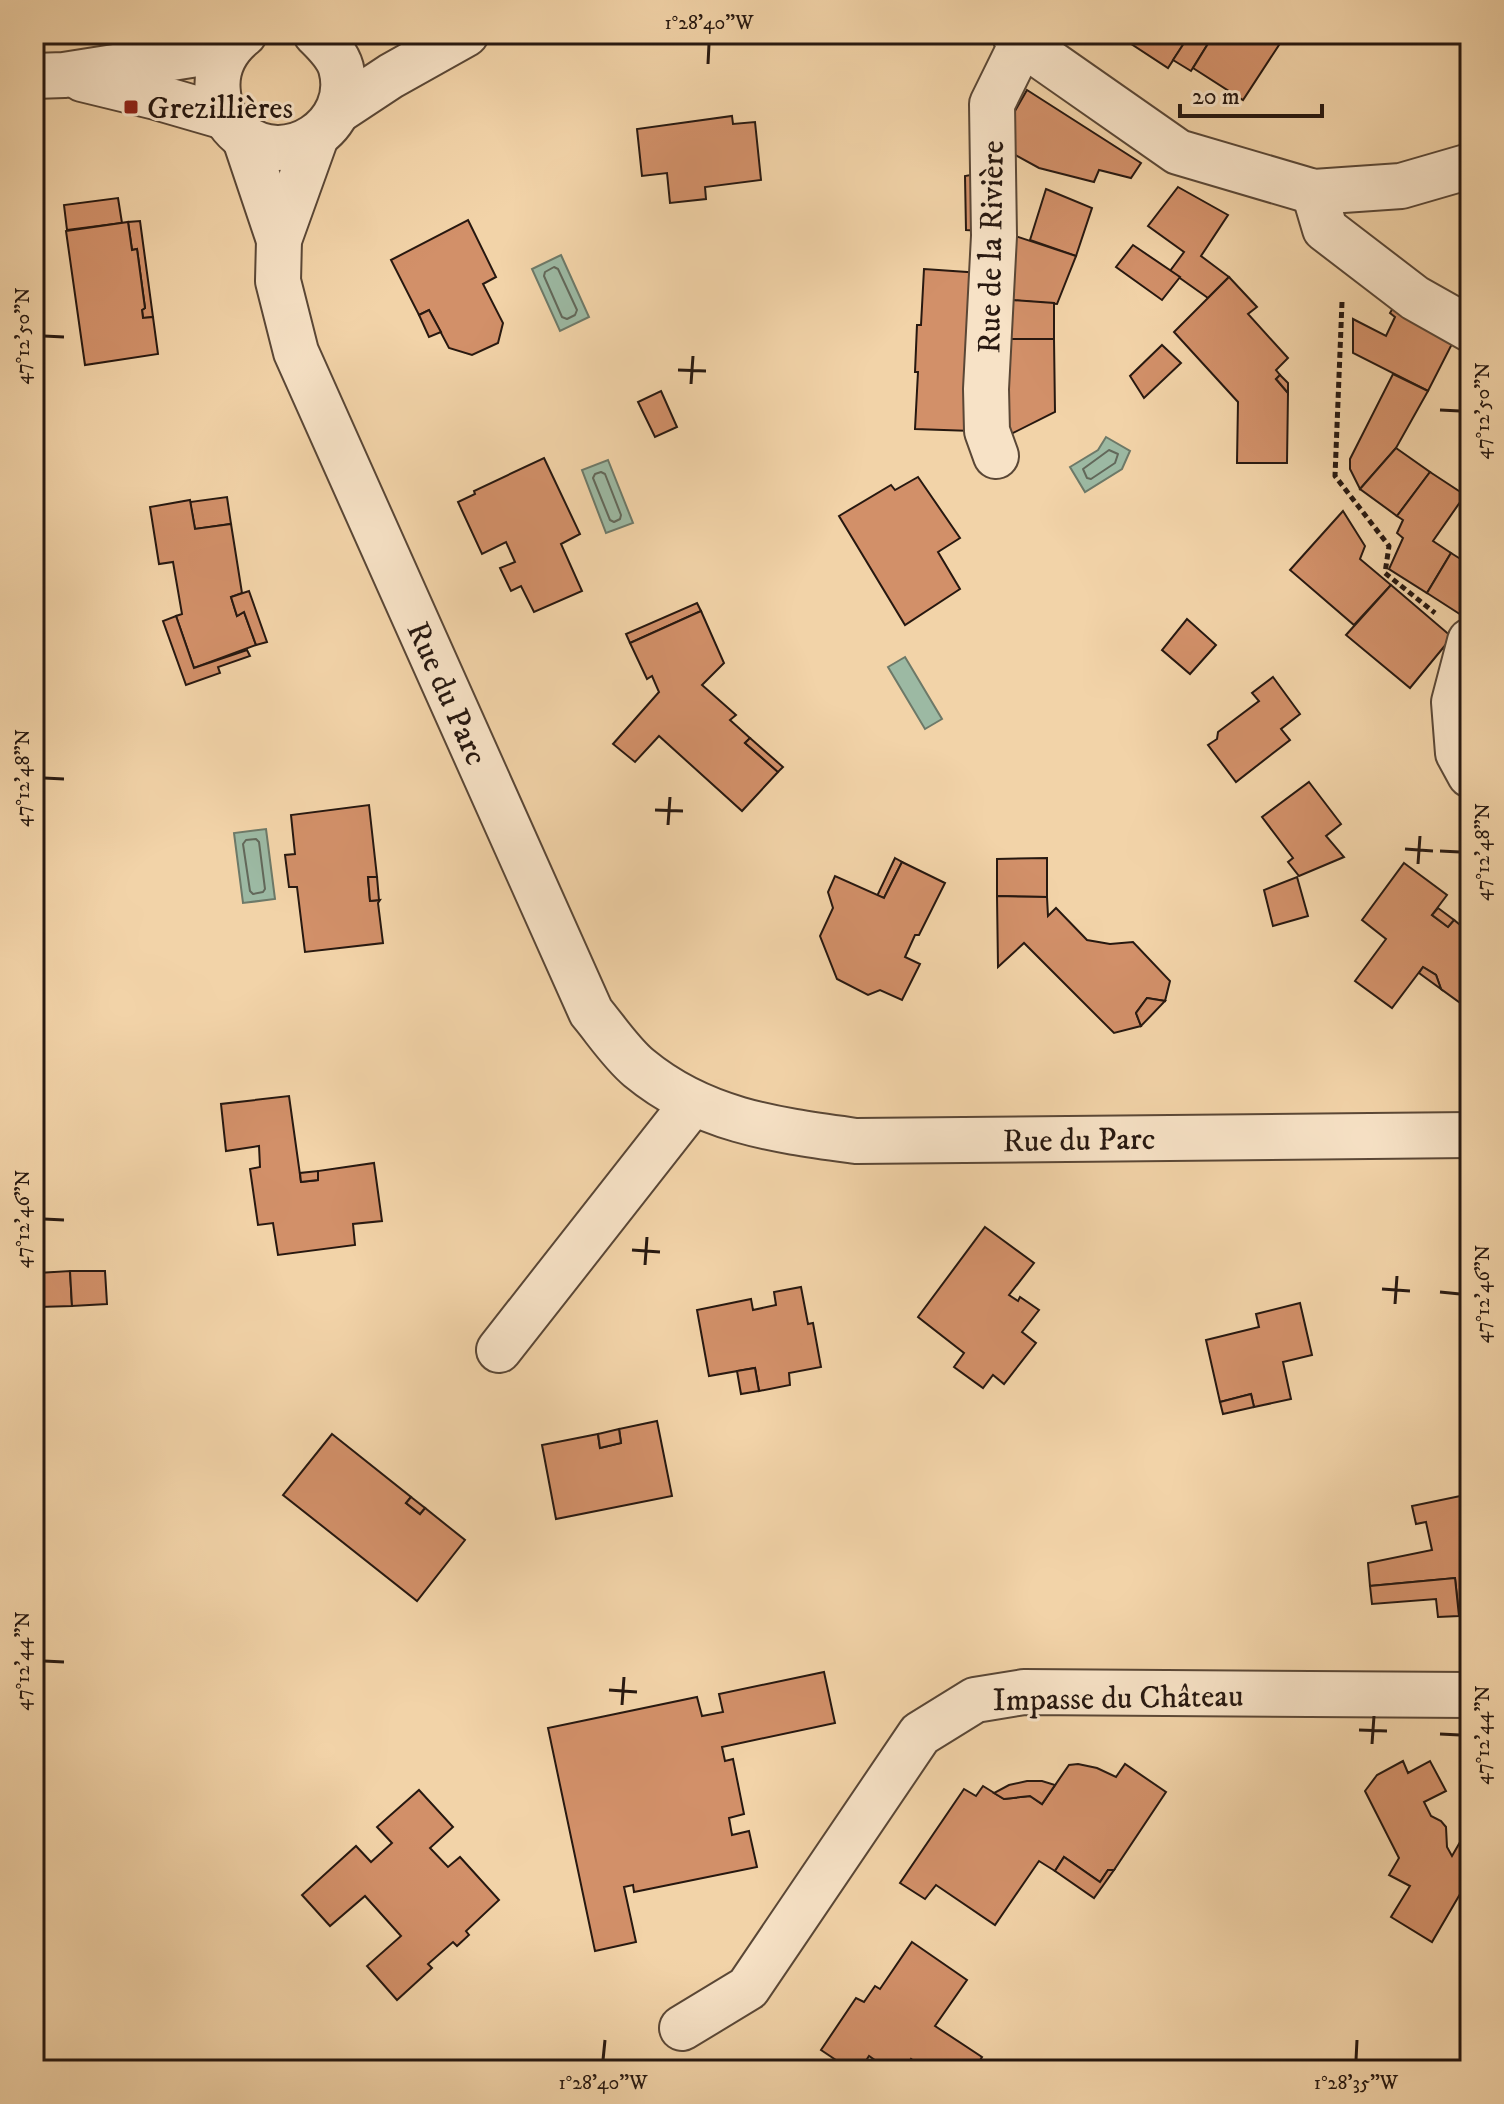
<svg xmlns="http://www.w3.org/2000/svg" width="1504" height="2104" font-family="'IM FELL DW Pica',serif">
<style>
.water{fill:#9cb9a3;stroke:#6d7968;stroke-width:2}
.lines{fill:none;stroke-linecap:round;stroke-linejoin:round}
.shore{stroke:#62685a;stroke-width:2}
.building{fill:#d29069;stroke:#271810;stroke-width:2}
.minor-casing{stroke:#5a4736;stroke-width:48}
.path{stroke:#271810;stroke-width:5;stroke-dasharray:6 4;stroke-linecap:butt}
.minor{stroke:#f7e2c6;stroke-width:44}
.ticks{fill:none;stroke:#271810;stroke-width:3}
.poi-dot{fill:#8f2418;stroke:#f7e2c6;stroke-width:3}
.labels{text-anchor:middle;stroke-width:6;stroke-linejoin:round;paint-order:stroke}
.poi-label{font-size:32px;fill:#271810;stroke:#f7e2c6;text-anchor:start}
.street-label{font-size:32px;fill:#271810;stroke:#f7e2c6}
.neatline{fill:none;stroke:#271810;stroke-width:3}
.ticks-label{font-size:20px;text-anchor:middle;fill:#271810}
</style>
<rect width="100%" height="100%" fill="#f2d3a8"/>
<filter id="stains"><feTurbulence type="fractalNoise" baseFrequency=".0025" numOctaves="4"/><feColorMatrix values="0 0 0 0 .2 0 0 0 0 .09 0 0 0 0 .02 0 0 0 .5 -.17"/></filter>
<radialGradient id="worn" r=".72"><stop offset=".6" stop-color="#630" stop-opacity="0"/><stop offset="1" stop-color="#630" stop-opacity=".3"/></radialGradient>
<g class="water">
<path d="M561 255 589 317 560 331 532 269Z"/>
<path d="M1106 437 1130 451 1122 469 1085 492 1070 467 1098 450Z"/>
<path d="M608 460 633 523 606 533 582 470Z"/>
<path d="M905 657 942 719 925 729 888 667Z"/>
<path d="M266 829 275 899 243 903 234 833Z"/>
</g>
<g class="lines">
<g class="shore">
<path d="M554 267 558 269 577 310 575 315 567 319 562 317 544 276 545 272Z"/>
<path d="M1109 450 1118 454 1115 463 1091 479 1087 478 1083 469Z"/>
<path d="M601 472 605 474 621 515 620 519 614 522 610 520 593 478 595 474Z"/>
<path d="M256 839 259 842 265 889 263 892 253 894 250 891 243 844 246 840Z"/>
</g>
</g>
<g class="building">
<path d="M1116 34H1190L1168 68Z"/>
<path d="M1190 34H1214L1191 71 1173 60Z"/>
<path d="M1214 34H1262L1279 45 1243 100 1193 68Z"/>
<path d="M1027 90 1141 163 1131 178 1099 170 1094 182 1039 168 999 146 1000 137Z"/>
<path d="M732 116 733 124 755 122 761 180 705 187 706 199 670 203 667 173 642 176 637 129Z"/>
<path d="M982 153 984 231 966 230 965 176 971 175 970 154Z"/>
<path d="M1178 187 1228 215 1201 256 1229 277 1208 298 1170 271 1184 252 1148 226Z"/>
<path d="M1046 189 1092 208 1076 256 1030 240Z"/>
<path d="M118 198 122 223 67 230 64 205Z"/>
<path d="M468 220 496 277 483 284 503 323 498 343 472 355 449 348 429 310 419 315 391 260Z"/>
<path d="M140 221 153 317 143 318 142 310 145 308 137 249 132 250 128 222Z"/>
<path d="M128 222 132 250 137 249 145 308 142 310 143 318 153 317 158 354 85 365 66 231Z"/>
<path d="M1003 232 1076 256 1057 304 997 299Z"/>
<path d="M1133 245 1180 277 1162 300 1116 267Z"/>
<path d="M924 269 981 273 972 431 915 429 918 372H915L917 325H921Z"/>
<path d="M1229 277 1257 307 1248 314 1288 358 1276 370 1280 375 1276 379 1288 393 1287 463H1237L1238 402 1174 332Z"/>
<path d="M997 299 1054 303V339H998Z"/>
<path d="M1393 308 1454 340 1428 391 1353 353V319L1386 336 1395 317 1390 313Z"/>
<path d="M429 310 441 332 429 337 419 315Z"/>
<path d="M998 339H1054L1055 412 1005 437Z"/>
<path d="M1162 345 1181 363 1144 398 1130 376Z"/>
<path d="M1393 374 1428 391 1396 448 1360 489 1350 469V459Z"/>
<path d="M1280 375 1288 383V393L1276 379Z"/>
<path d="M661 391 677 427 655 437 638 402Z"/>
<path d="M1396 448 1430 472 1397 516 1360 489Z"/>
<path d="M544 458 580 534 561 544 582 591 534 612 521 586 511 591 500 568 515 562 506 542 482 554 458 502 475 494 474 491Z"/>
<path d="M1430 472 1465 495 1433 541 1451 553 1427 593 1389 569 1403 538 1397 533 1403 520 1397 516Z"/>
<path d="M918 477 960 538 938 552 960 589 905 625 839 516 891 485 895 490Z"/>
<path d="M227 497 231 524 195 529 190 502Z"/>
<path d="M190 500 195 529 231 524 242 593 231 597 237 616 244 612 256 645 194 668 176 616 182 614 173 562 159 564 150 507Z"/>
<path d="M1343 511 1365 546 1360 559 1391 585 1354 625 1290 570Z"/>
<path d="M1451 553 1470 565 1469 620 1427 593Z"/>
<path d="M1391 585 1452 637 1410 688 1346 635Z"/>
<path d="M249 591 267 642 256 645 244 612 237 616 231 597Z"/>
<path d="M697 603 701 611 630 643 626 634Z"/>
<path d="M701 611 724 663 702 685 736 715 730 720 750 738 745 743 778 772 742 811 659 736 635 762 613 744 659 692 652 676 647 679 630 643Z"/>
<path d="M176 616 194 668 247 650 250 656 218 667 220 673 186 685 163 621Z"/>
<path d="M1187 619 1216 645 1190 674 1162 650Z"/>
<path d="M1273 677 1300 714 1281 729 1290 740 1236 782 1208 745 1217 739 1218 732 1259 701 1252 693Z"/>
<path d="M750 738 783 767 778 772 745 743Z"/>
<path d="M1309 782 1341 824 1326 836 1344 857 1299 876 1288 862 1293 858 1262 817Z"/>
<path d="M369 805 377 877H368L370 901 380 900 378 903 383 943 305 952 297 887H289L285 855 295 854 291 815Z"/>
<path d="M895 858 902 862 884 898 877 896Z"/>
<path d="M1047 858V897L997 896V859Z"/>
<path d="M902 862 945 883 919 935H915L905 957 920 964 902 1000 880 990 868 995 837 979 820 936 833 908 828 892 835 876 884 898Z"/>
<path d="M1404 863 1447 895 1432 915 1448 927 1454 920 1470 933V1010L1441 989 1436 975 1423 967 1392 1008 1355 981 1386 939 1362 920Z"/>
<path d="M368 877H377L379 900 370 901Z"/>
<path d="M1297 877 1308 916 1273 926 1264 890Z"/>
<path d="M997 896 1047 897 1048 916 1056 908 1087 940 1110 944 1133 942 1170 981 1165 1001 1147 998 1136 1013 1141 1026 1114 1033 1024 943 998 967Z"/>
<path d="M1438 908 1454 920 1448 927 1432 915Z"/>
<path d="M1423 967 1436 975 1441 989 1419 973Z"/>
<path d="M1147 998 1165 1001 1141 1026 1136 1013Z"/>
<path d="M289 1096 301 1182 318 1180V1171L374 1163 382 1221 353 1224 355 1245 278 1255 273 1223 258 1225 250 1169 260 1167 259 1146 226 1151 221 1104Z"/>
<path d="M318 1171V1180L301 1182 300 1173Z"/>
<path d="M985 1227 1034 1263 1009 1295 1018 1301 1020 1297 1039 1310 1022 1332 1036 1343 1004 1384 993 1375 983 1388 954 1367 964 1353 918 1317Z"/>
<path d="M70 1271 72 1306 39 1307 38 1273Z"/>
<path d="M70 1271H105L107 1304 72 1306Z"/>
<path d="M801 1287 808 1324 813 1323 821 1367 789 1373 790 1385 759 1391 755 1368 709 1376 697 1310 751 1299 753 1310 776 1305 774 1292Z"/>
<path d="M1300 1303 1312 1355 1283 1362 1291 1399 1254 1407 1251 1394 1220 1402 1206 1340 1259 1327 1256 1314Z"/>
<path d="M755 1368 759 1391 741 1394 737 1371Z"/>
<path d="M1251 1394 1254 1407 1223 1414 1220 1402Z"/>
<path d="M657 1421 672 1496 556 1519 542 1445 598 1434 600 1448 621 1443 619 1429Z"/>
<path d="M619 1429 621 1443 600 1448 598 1434Z"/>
<path d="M332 1434 411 1497 406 1503 420 1514 425 1508 465 1540 417 1601 283 1495Z"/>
<path d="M1470 1494V1615L1459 1616 1455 1578 1370 1586 1368 1563 1432 1550 1426 1522 1416 1524 1412 1506Z"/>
<path d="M411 1497 425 1508 420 1514 406 1503Z"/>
<path d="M1455 1578 1459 1616 1438 1617 1436 1599 1372 1604 1370 1586Z"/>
<path d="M824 1672 835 1723 722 1747 725 1761 733 1759 744 1814 729 1818 732 1835 749 1831 757 1867 634 1892 633 1885 624 1887 636 1942 595 1951 548 1728 697 1697 702 1716 723 1712 719 1694Z"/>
<path d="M1403 1761 1408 1773 1430 1761 1446 1791 1424 1802 1431 1816 1441 1821 1446 1827 1447 1847 1452 1856 1467 1830 1470 1832V1877L1432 1942 1391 1917 1410 1886 1389 1875 1399 1858 1365 1791 1377 1775Z"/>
<path d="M1078 1764 1097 1768 1116 1777 1125 1764 1166 1792 1114 1870H1108L1100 1882 1064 1857 1055 1871 1039 1861 995 1925 936 1885 925 1899 900 1883 964 1789 976 1796 983 1786 1004 1799 1030 1796 1042 1804 1069 1765Z"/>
<path d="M1027 1781H1042L1055 1785 1042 1804 1030 1796 1004 1799 994 1793 1009 1785Z"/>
<path d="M419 1790 453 1827 430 1848 448 1867 460 1857 499 1900 466 1931 469 1935 457 1946 453 1942 428 1964 432 1968 397 2000 367 1966 401 1936 365 1896 330 1926 302 1895 356 1846 371 1862 392 1843 377 1827Z"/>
<path d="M37 1824 43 1882 34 1883V1825Z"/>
<path d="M1064 1857 1100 1882 1108 1870H1114L1094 1898 1055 1871Z"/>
<path d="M912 1942 967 1980 935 2026 982 2057 974 2070H927L911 2059 904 2070H889L869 2056 860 2070H851L821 2050 856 1998 864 2002 875 1986 880 1989Z"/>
</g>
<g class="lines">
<g class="minor-casing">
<g id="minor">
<path d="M244 34C225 49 215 69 218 93 219 109 228 124 240 134 286 172 357 126 341 68 337 54 326 44 316 34"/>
<path d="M1014 34 1022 43 1178 152 1314 192 1401 186 1470 166"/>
<path d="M34 76 64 75 197 54 231 46"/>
<path d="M82 79 156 97 225 117"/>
<path d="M338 111 391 76 466 34"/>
<path d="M316 137 279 240 278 281 296 352 591 1012C606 1030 621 1053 639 1068 703 1121 776 1130 856 1141L1470 1135"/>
<path d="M245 139 279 240"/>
<path d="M1314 192 1325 229 1415 298 1470 329"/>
<path d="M996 456 987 431 986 389 994 236 992 104 1022 43"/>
<path d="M1470 641 1454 702 1458 753 1470 775"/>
<path d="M499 1350 692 1104"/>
<path d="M682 2028 748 1988 920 1734 975 1700 1024 1692 1470 1695"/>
</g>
</g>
<path class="path" d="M1342 302 1335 476 1389 546 1385 573 1435 613"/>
<use href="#minor" class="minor"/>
</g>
<path class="ticks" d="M708 64 709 44M44 336 64 337M678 370 706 371M691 384 693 356M1440 410 1460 411M44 778 64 779M655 810 683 811M668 825 670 797M1405 849 1433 851M1440 851 1460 852M1418 864 1420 836M44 1219 64 1220M632 1250 660 1252M645 1265 647 1237M1382 1289 1410 1291M1440 1292 1460 1294M1395 1304 1397 1276M44 1661 64 1662M609 1690 637 1692M622 1705 624 1677M1359 1730 1387 1731M1440 1734 1460 1735M1372 1744 1374 1716M603 2060 605 2040M1356 2060 1357 2040"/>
<rect class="poi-dot" x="123" y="99" width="16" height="16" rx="4"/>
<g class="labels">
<g class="poi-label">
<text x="147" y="118">Grezillières</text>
</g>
<g class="street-label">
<text transform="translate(990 247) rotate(-89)" y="11">Rue de la Rivière</text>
<text transform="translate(448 693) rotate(66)" y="11">Rue du Parc</text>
<text transform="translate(1079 1139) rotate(-1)" y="11">Rue du Parc</text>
<text transform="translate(1118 1697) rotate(-1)" y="11">Impasse du Château</text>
</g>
</g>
<rect width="1504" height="2104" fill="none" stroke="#f2d3a8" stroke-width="88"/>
<path d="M1180 104v12h142v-12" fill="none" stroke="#271810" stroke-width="4"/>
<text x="1192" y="104" font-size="24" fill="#271810" stroke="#f7e2c6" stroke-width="6" paint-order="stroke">20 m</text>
<rect x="44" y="44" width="1416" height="2016" class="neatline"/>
<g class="ticks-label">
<text x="709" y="29">1°28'40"W</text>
<text transform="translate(22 336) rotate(-90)" y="7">47°12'50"N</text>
<text transform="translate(1482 411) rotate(-90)" y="7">47°12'50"N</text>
<text transform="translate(22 778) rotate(-90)" y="7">47°12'48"N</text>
<text transform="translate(1482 852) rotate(-90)" y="7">47°12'48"N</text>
<text transform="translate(22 1219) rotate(-90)" y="7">47°12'46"N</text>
<text transform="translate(1482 1294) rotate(-90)" y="7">47°12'46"N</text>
<text transform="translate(22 1661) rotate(-90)" y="7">47°12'44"N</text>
<text transform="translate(1482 1735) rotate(-90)" y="7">47°12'44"N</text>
<text x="603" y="2089">1°28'40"W</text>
<text x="1356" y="2089">1°28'35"W</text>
</g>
<rect width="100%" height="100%" filter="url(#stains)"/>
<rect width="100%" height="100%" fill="url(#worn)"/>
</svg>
